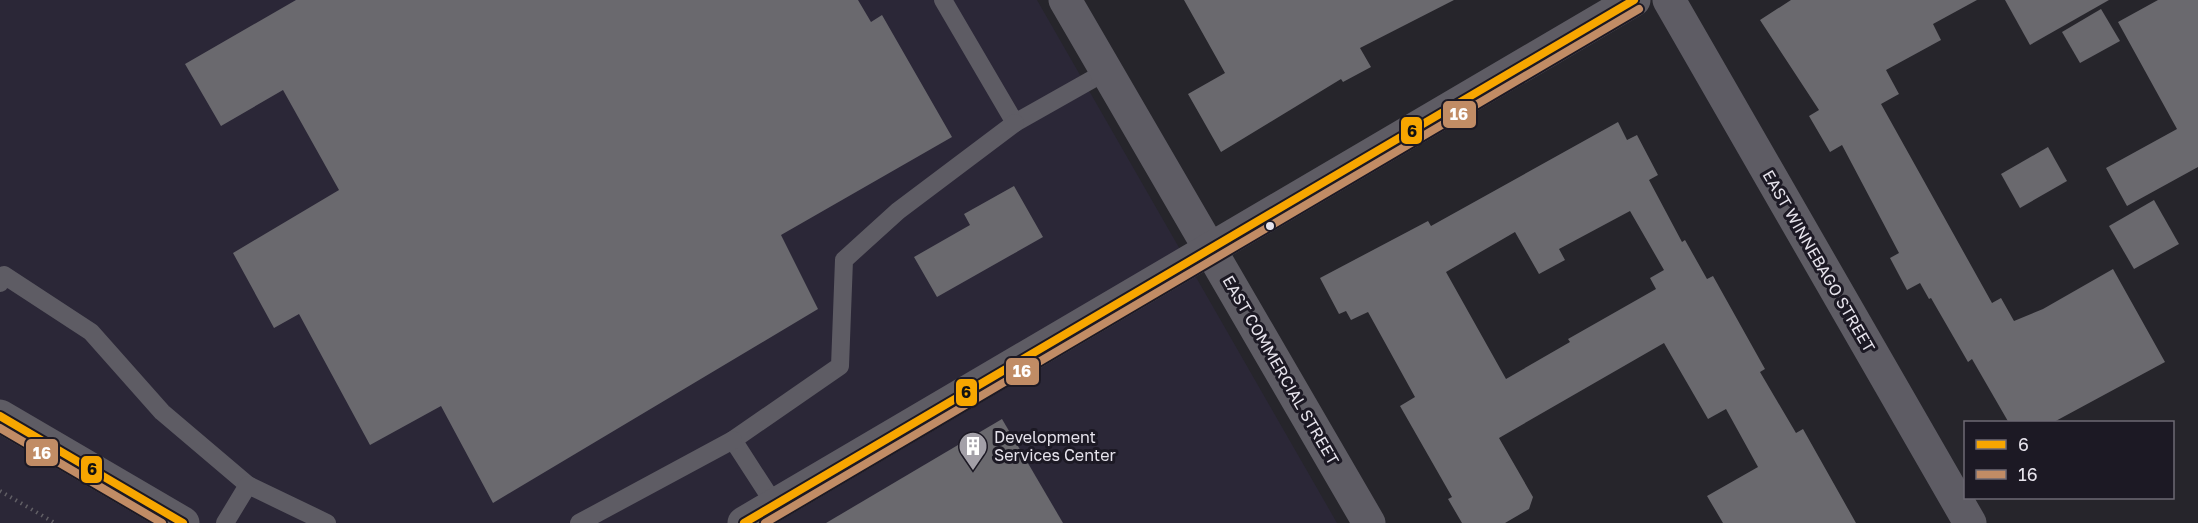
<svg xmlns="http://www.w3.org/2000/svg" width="2198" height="523" font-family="'Golos Text',sans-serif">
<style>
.built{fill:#2b2737}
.building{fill:#6a696e;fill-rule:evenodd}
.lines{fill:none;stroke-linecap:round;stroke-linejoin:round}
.path{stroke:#615f65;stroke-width:4;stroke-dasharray:1.5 4.5;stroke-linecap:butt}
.service{stroke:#5e5c64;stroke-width:18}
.minor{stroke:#5e5c64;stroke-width:33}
.bus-1-casing{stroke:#1c1924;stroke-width:12}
.bus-2-casing{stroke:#1c1924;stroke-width:12}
.bus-1{stroke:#f7a600;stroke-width:8}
.bus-2{stroke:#c18c65;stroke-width:8}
.bus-dot{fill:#e6e3ec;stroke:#1c1924;stroke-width:2}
.labels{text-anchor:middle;stroke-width:6;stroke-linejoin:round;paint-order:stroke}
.street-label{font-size:16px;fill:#e6e3ec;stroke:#1c1924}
.poi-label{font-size:16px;fill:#e6e3ec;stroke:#1c1924;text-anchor:start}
.line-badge{stroke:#1c1924;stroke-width:2}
.badge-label{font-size:16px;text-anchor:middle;font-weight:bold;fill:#fff}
.pale-badge-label{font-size:16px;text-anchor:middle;font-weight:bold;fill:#111}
</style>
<rect width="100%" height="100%" fill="#26252b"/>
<path class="built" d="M0 0H1037L1337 523H0Z"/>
<g class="building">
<path d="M296 0H858L871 22 882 15 952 137 781 235 818 309 493 503 441 406 370 445 299 314 274 328 233 253 339 190 283 90 221 126 185 64Z"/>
<path d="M1184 0H1454L1360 48 1371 67 1343 82 1341 79 1221 152 1188 94 1225 73Z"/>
<path d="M1791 0H1977L1933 24 1941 40 1886 70 1899 94 1881 104 1992 303 2001 298 2014 321 2043 309 2113 269 2165 362 2052 423H2009L1972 359 1968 362 1931 298 1929 299 1920 283 1907 290 1890 258 1899 253 1842 145 1830 152 1809 116 1819 110 1760 20Z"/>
<path d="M2005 0H2109L2030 45Z"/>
<path d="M2158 0H2198V167L2127 206 2106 168 2177 129 2118 22Z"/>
<path d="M2101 9 2120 41 2080 63 2062 32Z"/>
<path d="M1618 122 1627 140 1637 135 1658 175 1649 180 1682 242 1685 240 1707 279 1713 276 1765 369 1760 372 1796 433 1803 429 1856 523H1723L1707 496 1758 467 1726 409 1708 419 1664 343 1499 438 1533 497 1529 509 1505 523H1462L1448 499 1452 497 1400 406 1415 397 1368 312 1351 320 1346 311 1339 314 1320 278 1428 221 1431 226ZM1630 211 1664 270 1650 278 1656 289 1568 339 1570 342 1506 379 1446 272 1515 232 1539 274 1565 260 1559 249Z"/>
<path d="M2048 147 2067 181 2020 208 2001 174Z"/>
<path d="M1014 186 1043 237 937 297 914 257 970 225 964 214Z"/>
<path d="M2154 200 2179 244 2134 269 2109 226Z"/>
<path d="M1002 419 1063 523H826Z"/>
</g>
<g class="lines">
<path class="path" d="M0 491 55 523"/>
<g class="service">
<path d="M943 0 1015 123 1107 71"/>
<path d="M0 283 4 275 91 332 162 412 248 485"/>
<path d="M775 505 733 440 840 366 844 260 898 211 1015 123"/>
<path d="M225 523 248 485 327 523"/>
<path d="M579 523 733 440"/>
</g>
<g class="minor">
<path d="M1065 0 1369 523"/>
<path d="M1669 0 1970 523"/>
<path d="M0 416 183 523"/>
<path d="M744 523 1634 0"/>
</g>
<g class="bus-1-casing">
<g id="bus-1">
<path d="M0 416 183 523"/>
<path d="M744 523 1634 0"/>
</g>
</g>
<g class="bus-2-casing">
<g id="bus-2">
<path d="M0 428 162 523"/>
<path d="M765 523 1639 9"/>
</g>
</g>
<use href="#bus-1" class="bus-1"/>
<use href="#bus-2" class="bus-2"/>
</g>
<defs>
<g id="building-pin" transform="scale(1.5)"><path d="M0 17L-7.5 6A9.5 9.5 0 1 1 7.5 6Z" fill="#a3a0a8" stroke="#1c1924"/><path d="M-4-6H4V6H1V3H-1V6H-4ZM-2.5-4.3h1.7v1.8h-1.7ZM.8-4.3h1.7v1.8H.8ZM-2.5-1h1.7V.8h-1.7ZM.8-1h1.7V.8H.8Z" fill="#fff"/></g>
</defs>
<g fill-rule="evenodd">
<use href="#building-pin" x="973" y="446"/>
</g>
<circle class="bus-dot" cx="1270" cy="226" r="5"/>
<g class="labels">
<g class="street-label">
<text transform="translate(1819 261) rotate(60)" y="6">EAST WINNEBAGO STREET</text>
<text transform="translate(1281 370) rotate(60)" y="6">EAST COMMERCIAL STREET</text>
</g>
<g class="poi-label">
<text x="994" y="443">Development<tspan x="994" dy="18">Services Center</tspan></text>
</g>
</g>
<g class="line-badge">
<rect x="1442" y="100" width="35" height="29" rx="6" fill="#c18c65"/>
<rect x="1400" y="116" width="23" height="29" rx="6" fill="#f7a600"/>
<rect x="1005" y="357" width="35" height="29" rx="6" fill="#c18c65"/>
<rect x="955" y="378" width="23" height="29" rx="6" fill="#f7a600"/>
<rect x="25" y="438" width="34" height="29" rx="6" fill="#c18c65"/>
<rect x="80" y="455" width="23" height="29" rx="6" fill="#f7a600"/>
</g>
<g class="badge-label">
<text x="1459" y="120">16</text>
<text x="1022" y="377">16</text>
<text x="42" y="459">16</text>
</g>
<g class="pale-badge-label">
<text x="1412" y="137">6</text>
<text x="966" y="398">6</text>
<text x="92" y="475">6</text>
</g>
<rect x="1964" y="421" width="210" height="78" fill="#1c1924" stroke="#6d6a74" stroke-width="1.5"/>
<rect x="1976" y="440" width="30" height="9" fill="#f7a600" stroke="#6d6a74" stroke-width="1.5"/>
<text x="2018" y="451" font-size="18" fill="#e6e3ec">6</text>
<rect x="1976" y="470" width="30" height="9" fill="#c18c65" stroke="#6d6a74" stroke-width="1.5"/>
<text x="2018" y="481" font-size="18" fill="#e6e3ec">16</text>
</svg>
